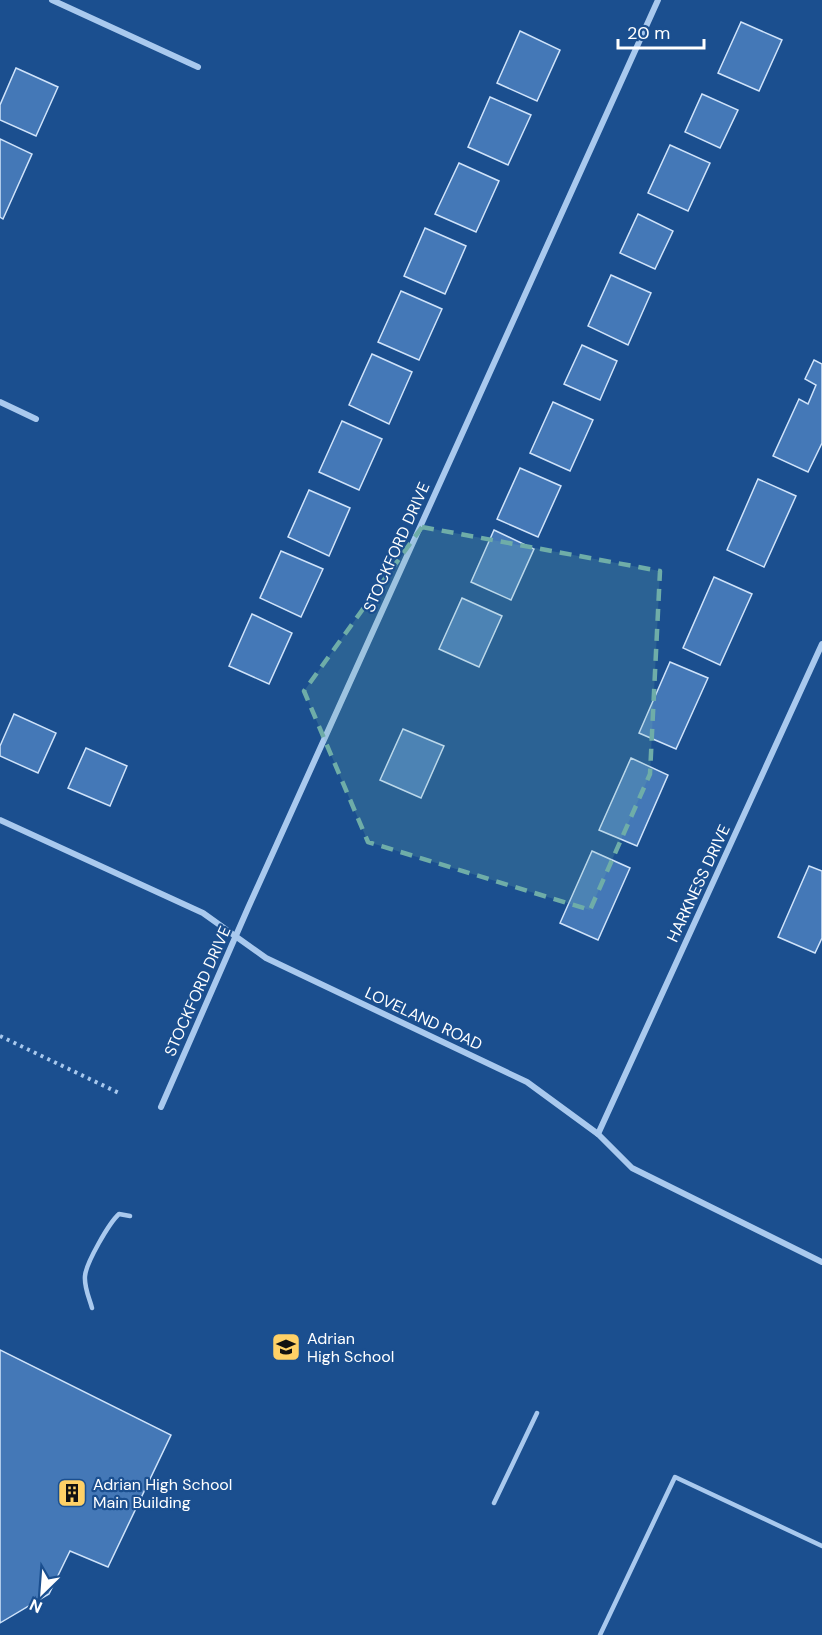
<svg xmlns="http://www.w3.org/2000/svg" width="822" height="1635" font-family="'DM Sans',sans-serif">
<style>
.building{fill:#4478b7;stroke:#cfe3fa;stroke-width:1.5}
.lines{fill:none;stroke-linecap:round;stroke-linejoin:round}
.path{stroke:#a9c9ee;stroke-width:4;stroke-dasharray:3 4.5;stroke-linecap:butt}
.service{stroke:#a9c9ee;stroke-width:4.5}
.minor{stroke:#a9c9ee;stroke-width:6}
.marked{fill:#6fada8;fill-opacity:0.2;stroke:#6fada8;stroke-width:4.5;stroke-dasharray:12 8;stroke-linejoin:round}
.labels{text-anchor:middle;stroke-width:4.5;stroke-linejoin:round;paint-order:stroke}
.street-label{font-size:16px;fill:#fff;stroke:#1b4f8f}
.poi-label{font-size:16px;fill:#fff;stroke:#1b4f8f;text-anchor:start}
</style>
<rect width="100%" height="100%" fill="#1b4f8f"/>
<g class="building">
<path d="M741 22 782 40 759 91 718 73Z"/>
<path d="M520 31 560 50 537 101 497 83Z"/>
<path d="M16 68 58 87 36 136 0 120V105Z"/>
<path d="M702 94 738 110 720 148 685 132Z"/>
<path d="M490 97 531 115 508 165 468 147Z"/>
<path d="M0 139 32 154 3 219 0 217Z"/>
<path d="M670 145 710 163 688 211 648 193Z"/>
<path d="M459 163 499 181 476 232 435 214Z"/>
<path d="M638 214 673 231 655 269 620 253Z"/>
<path d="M425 228 466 246 445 294 404 276Z"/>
<path d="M611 275 651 293 628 345 588 326Z"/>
<path d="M401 291 442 309 419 360 378 342Z"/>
<path d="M582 345 617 361 600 400 564 384Z"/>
<path d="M372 354 412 372 389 424 349 405Z"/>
<path d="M814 360 822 364V443L808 472 773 456 799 399 808 404 816 385 805 379Z"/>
<path d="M553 402 593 420 570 471 530 453Z"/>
<path d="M342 421 382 439 359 490 319 472Z"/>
<path d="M520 468 561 486 538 537 497 519Z"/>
<path d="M758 479 796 496 764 567 727 550Z"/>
<path d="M309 490 350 508 329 556 288 537Z"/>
<path d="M494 530 534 549 511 600 471 582Z"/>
<path d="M281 551 323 569 301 617 260 598Z"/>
<path d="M714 577 752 594 720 665 683 648Z"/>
<path d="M462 598 502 616 479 667 439 649Z"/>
<path d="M252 614 292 633 269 684 229 666Z"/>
<path d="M670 662 708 678 676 749 639 733Z"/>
<path d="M14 714 56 733 38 773 0 756V746Z"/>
<path d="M403 729 444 746 421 798 380 780Z"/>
<path d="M86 748 127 766 110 806 68 788Z"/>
<path d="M631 758 668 775 637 846 599 830Z"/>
<path d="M592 851 630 868 598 940 560 923Z"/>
<path d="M809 866 822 871V938L815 953 778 937Z"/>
<path d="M0 1350 171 1435 108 1567 70 1551 49 1594 0 1623Z"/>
</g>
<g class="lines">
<path class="path" d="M0 1036 121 1094"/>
<g class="service">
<path d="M92 1308C89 1297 84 1287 85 1276 86 1263 109 1223 119 1214L130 1216"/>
<path d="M494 1503 537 1413"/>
<path d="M600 1635 675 1477 822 1546"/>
</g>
<g class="minor">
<path d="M52 0 198 67"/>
<path d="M0 402 36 419"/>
<path d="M0 820 203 913 266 958 527 1082 598 1134 632 1168 822 1262"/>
<path d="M161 1107 248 908 658 0"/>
<path d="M598 1134 822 644"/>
</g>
</g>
<path class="marked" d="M422 527 660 571 650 774 590 910 368 842 304 691Z"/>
<defs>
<g id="school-square" transform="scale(1.5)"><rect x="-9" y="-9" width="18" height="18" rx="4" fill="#ffd166" stroke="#1b4f8f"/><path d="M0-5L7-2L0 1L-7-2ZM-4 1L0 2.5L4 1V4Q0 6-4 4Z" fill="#111"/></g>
<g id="building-square" transform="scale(1.5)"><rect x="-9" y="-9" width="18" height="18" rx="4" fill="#ffd166" stroke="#1b4f8f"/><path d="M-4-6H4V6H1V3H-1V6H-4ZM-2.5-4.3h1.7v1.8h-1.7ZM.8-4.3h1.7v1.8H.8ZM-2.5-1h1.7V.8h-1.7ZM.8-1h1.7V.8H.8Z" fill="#111"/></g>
</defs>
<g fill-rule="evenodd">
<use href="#school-square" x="286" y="1347"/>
<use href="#building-square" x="72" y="1493"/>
</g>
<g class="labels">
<g class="street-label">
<text transform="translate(396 547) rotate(-66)" y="6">STOCKFORD DRIVE</text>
<text transform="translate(698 883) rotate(-65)" y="6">HARKNESS DRIVE</text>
<text transform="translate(197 991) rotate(-66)" y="6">STOCKFORD DRIVE</text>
<text transform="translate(424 1018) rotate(25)" y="6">LOVELAND ROAD</text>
</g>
<g class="poi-label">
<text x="307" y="1344">Adrian<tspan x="307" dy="18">High School</tspan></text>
<text x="93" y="1490">Adrian High School<tspan x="93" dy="18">Main Building</tspan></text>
</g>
</g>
<g transform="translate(42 1593) rotate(205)" stroke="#1b4f8f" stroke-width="4.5" paint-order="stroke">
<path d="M0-4.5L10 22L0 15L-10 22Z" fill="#ffffff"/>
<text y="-9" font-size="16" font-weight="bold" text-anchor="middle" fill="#ffffff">N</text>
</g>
<path d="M618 39v9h86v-9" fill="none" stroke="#ffffff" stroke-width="3"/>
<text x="627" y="39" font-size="18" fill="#ffffff" stroke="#1b4f8f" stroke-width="4.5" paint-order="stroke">20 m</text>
</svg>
